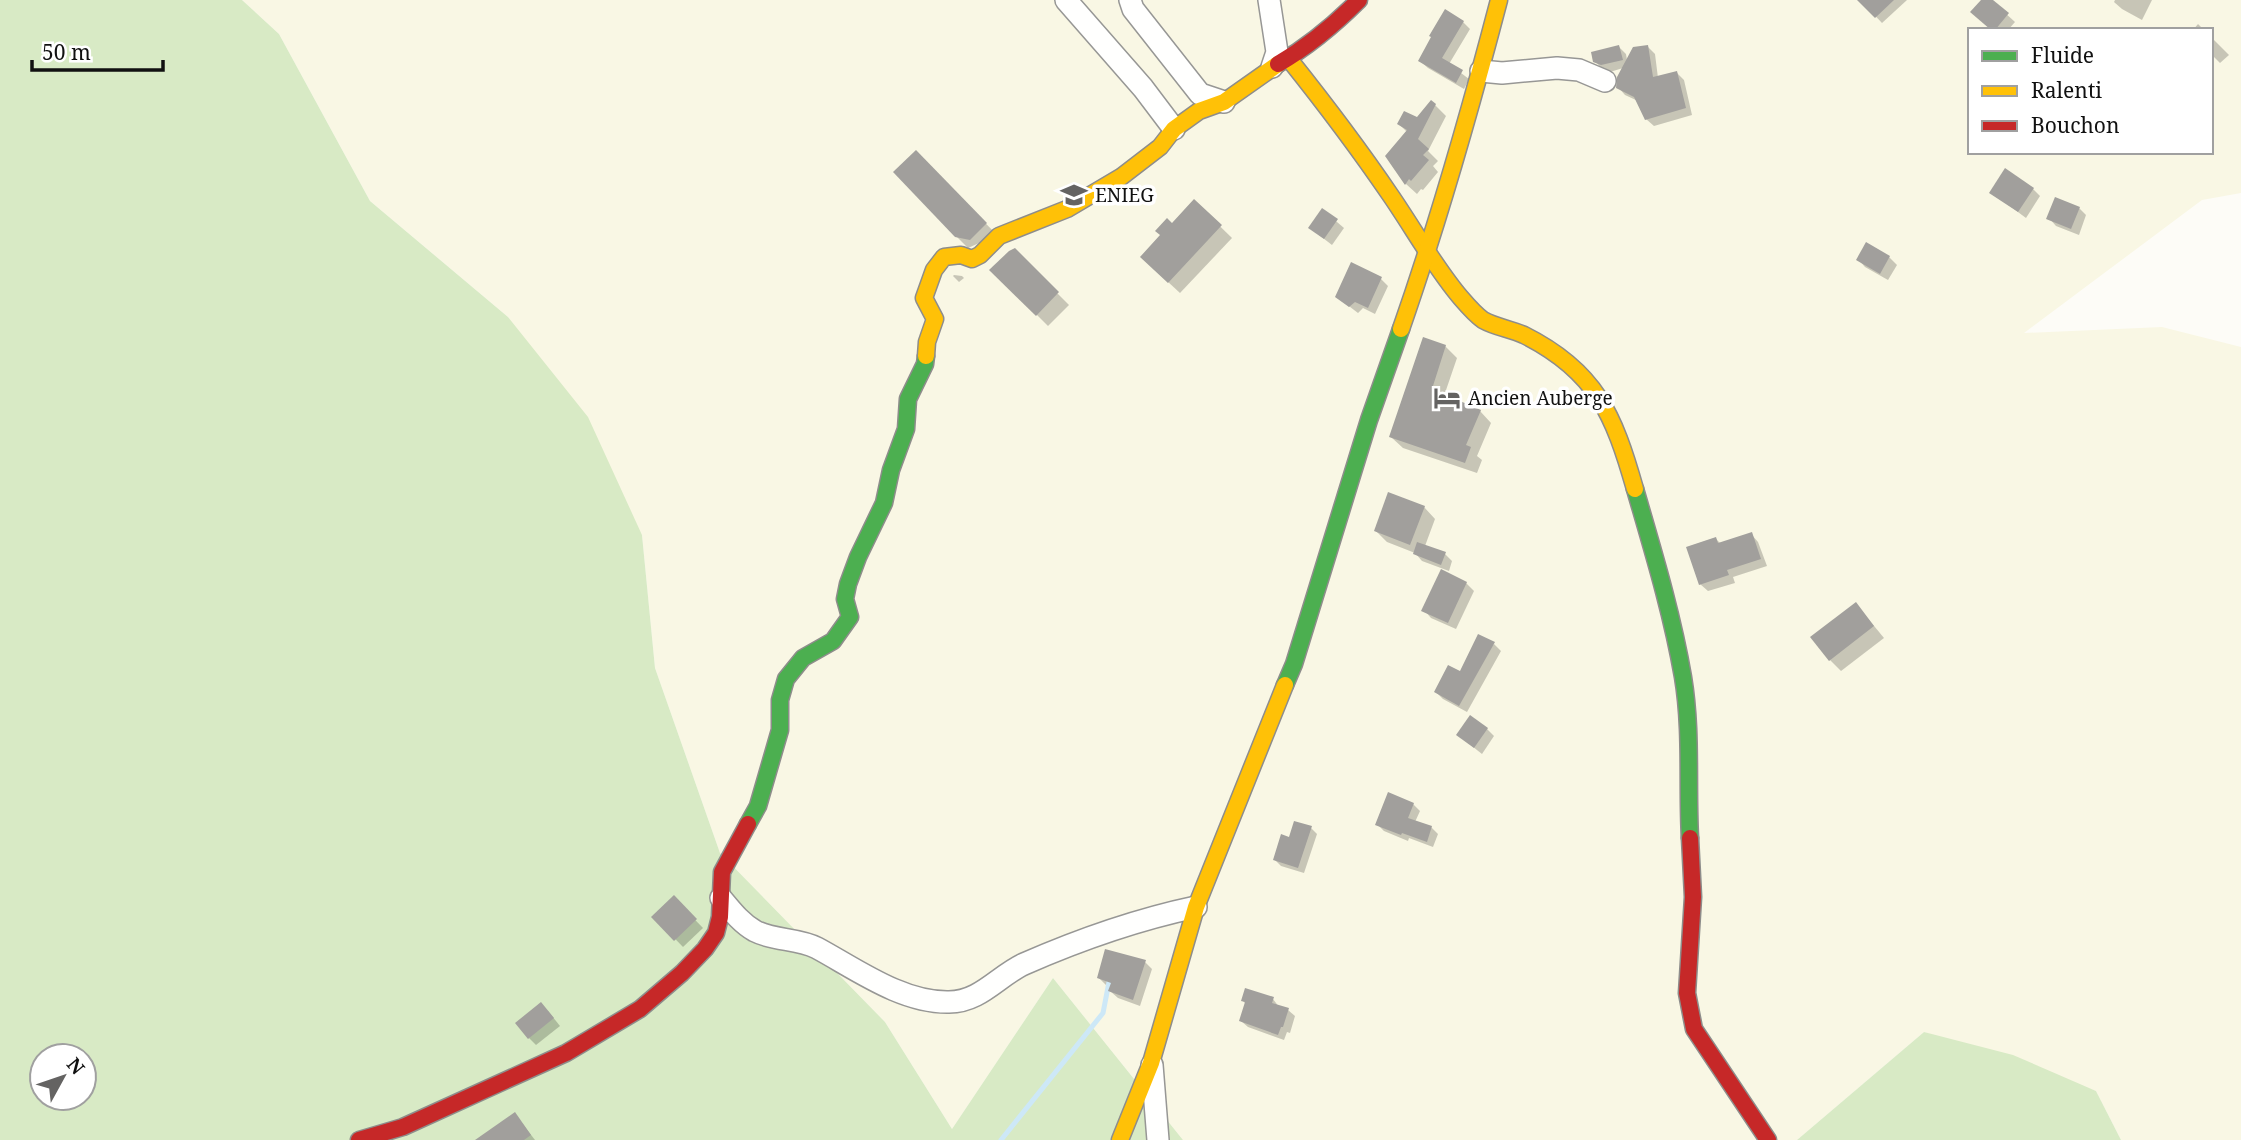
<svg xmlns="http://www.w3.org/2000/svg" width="2241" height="1140" font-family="'Noto Serif',serif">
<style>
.farmland{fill:#f9f7e4;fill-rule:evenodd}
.forest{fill:#d8eac5;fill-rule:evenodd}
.shadow{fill:#0003}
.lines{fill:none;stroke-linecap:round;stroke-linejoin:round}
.stream{stroke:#cde8f7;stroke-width:5}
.building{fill:#a19f9c}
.street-casing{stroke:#979795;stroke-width:24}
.fast-casing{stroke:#8e8d8b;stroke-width:19}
.slow-casing{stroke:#8e8d8b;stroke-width:19}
.jam-casing{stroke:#8e8d8b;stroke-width:19}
.street{stroke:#fffffe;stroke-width:21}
.fast{stroke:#4caf50;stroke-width:16}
.slow{stroke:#ffc107;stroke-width:16}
.jam{stroke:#c62828;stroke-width:16}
.labels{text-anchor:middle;stroke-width:7;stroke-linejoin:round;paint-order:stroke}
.poi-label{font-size:19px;fill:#111;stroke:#fff;text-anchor:start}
</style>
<rect width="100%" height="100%" fill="#fdfcf7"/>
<path class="farmland" d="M242 0H2241V193L2202 200 2024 333 2162 327 2241 347V1140H2121L2096 1091 1924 1032 1797 1140H1183L1053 978 952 1129 885 1022 720 853 655 668 642 535 508 317 370 201 279 34ZM1970 30H2211V152H1970Z"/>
<g class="forest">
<path d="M0 0H242L279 34 370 201 508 317 588 417 642 535 655 668 720 853 885 1022 952 1129 1053 978 1183 1140H0ZM42 1056H84V1098H42Z"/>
<path d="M1924 1032 2013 1055 2096 1091 2121 1140H1797Z"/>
</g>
<g class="shadow">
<path d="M1870 0H1907L1882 23 1865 5Z"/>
<path d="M1983 0H1991L2015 22 2008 30H1992Z"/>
<path d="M2115 0H2152L2142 20 2122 9 2114 2Z"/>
<path d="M1463 22 1470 29 1449 64 1469 79 1464 89 1428 68 1420 61Z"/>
<path d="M2198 24 2204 30H2193Z"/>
<path d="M2211 37 2229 55 2220 63 2211 54Z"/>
<path d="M1647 46 1655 54 1658 78 1677 73 1684 80 1692 115 1654 126 1646 119 1638 101 1625 95 1618 87 1623 68 1610 72 1602 69 1595 61 1619 47 1626 54 1627 60Z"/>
<path d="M1435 105 1446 116 1428 151 1438 161 1433 166 1438 172 1423 190 1421 189 1417 194 1406 184 1387 156 1407 132 1399 124 1417 120Z"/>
<path d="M916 152 997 235 968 248 956 236Z"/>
<path d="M2033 189 2040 196 2026 218 1991 192Z"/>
<path d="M1194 201 1232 238 1180 293 1153 268 1162 235Z"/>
<path d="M2079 208 2086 215 2079 235 2056 226 2049 218Z"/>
<path d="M1323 210 1344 228 1332 245 1310 228Z"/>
<path d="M1015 251 1069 305 1048 326 992 270Z"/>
<path d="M1889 257 1897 265 1888 280 1865 267 1858 259Z"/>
<path d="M954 275 962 276 964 278 959 282 953 276Z"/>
<path d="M1381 279 1388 286 1375 314 1363 308 1358 313 1337 297Z"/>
<path d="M1445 346 1457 358 1444 396 1480 411 1491 423 1477 456 1482 460 1477 473 1403 448 1391 437Z"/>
<path d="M1424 507 1435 519 1425 546 1445 554 1452 561 1449 571 1422 561 1415 553 1387 542 1376 531Z"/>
<path d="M1751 534 1758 542 1767 566 1733 577 1735 583 1708 591 1700 584 1716 539 1721 544Z"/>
<path d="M1442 572 1466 583 1474 591 1456 629 1431 618 1424 610Z"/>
<path d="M1856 604 1884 638 1841 671 1830 660Z"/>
<path d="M1494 644 1501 651 1467 712 1443 699 1436 692 1461 674Z"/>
<path d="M1487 729 1494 736 1482 754 1458 735Z"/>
<path d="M1413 804 1420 811 1415 822 1431 827 1438 834 1433 847 1409 838 1408 841 1384 831 1377 824Z"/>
<path d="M1311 828 1317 834 1304 873 1281 866 1275 860 1290 839Z"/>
<path d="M674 898 703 928 683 947 654 917Z"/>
<path d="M1145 962 1152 969 1140 1006 1118 998 1110 991 1112 987 1106 985 1099 978Z"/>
<path d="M1273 999 1279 1007 1288 1010 1295 1016 1290 1033 1287 1032 1284 1040 1248 1027 1241 1021 1246 1004 1243 1001Z"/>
<path d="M548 1011 560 1026 536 1045 529 1038Z"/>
<path d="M515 1114 535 1140H491Z"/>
</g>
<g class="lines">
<path class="stream" d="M1001 1140 1103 1013 1109 982"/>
</g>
<g class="building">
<path d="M1857 0H1894L1875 18Z"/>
<path d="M1981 0H1993L2009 13 1995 30H1991L1970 12Z"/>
<path d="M1445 9 1464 21 1442 58 1463 70 1456 83 1418 61 1431 37 1429 36Z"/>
<path d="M1619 45 1623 60 1601 65 1593 62 1591 52Z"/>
<path d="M1648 45 1653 77 1677 71 1686 108 1645 120 1634 97 1616 88 1617 77 1633 47Z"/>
<path d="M1431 100 1436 104 1418 139 1429 149 1423 155 1429 160 1411 181 1409 179 1405 185 1385 156 1407 130 1397 124 1404 111 1417 117Z"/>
<path d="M916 150 987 223 970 240 955 237 893 172Z"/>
<path d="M2005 168 2034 188 2018 212 1989 193Z"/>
<path d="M2055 197 2080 207 2071 229 2046 219Z"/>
<path d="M1194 199 1222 225 1168 283 1140 257 1160 235 1155 231 1167 218 1172 223Z"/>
<path d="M1322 208 1338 219 1324 239 1308 228Z"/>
<path d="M1866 242 1890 256 1880 274 1856 260Z"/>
<path d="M1015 248 1059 292 1036 316 989 270 1009 251Z"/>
<path d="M1351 262 1382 277 1368 308 1355 302 1349 307 1335 297Z"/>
<path d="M1423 337 1446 345 1432 389 1481 410 1466 445 1471 447 1465 463 1389 437Z"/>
<path d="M1388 492 1425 506 1410 545 1374 531Z"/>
<path d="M1752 532 1761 559 1727 570 1729 575 1699 585 1686 547 1716 537 1718 543Z"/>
<path d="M1417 542 1446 552 1441 565 1413 554Z"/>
<path d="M1441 569 1467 582 1448 623 1421 611Z"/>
<path d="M1856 602 1874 626 1829 661 1810 637Z"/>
<path d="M1478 634 1495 642 1459 706 1434 692 1448 665 1460 671Z"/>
<path d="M1470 715 1488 728 1474 748 1456 735Z"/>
<path d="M1388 792 1414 803 1408 818 1432 826 1427 842 1402 833 1401 835 1375 825Z"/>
<path d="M1294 821 1312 826 1298 868 1273 860 1281 834 1289 837Z"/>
<path d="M674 895 697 919 674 941 651 917Z"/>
<path d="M1105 949 1146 960 1133 1000 1108 991 1111 983 1097 978Z"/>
<path d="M1245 988 1274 997 1272 1003 1289 1008 1283 1027H1281L1278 1035 1239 1021 1245 1002 1241 1001Z"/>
<path d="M541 1002 554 1018 528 1039 515 1023Z"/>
<path d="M515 1112 531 1135 524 1140H475Z"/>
</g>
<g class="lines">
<g class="street-casing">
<g id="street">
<path d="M1066 0 1143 88 1174 129"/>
<path d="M1130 0 1133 9 1200 94 1224 102"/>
<path d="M1269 0 1277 52 1272 67"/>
<path d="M1481 71 1502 73 1557 68 1579 70 1605 81"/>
<path d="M721 898C731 910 741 923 755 931 774 941 798 938 817 948 856 969 902 1003 949 1002 980 1002 998 976 1024 964 1081 939 1135 920 1196 907"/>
<path d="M1152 1065 1158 1140"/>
</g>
</g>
<g class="fast-casing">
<g id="fast">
<path d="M1635 489C1653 551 1672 613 1683 677 1692 731 1687 785 1690 838"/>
<path d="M1285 685 1294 664 1369 420 1401 329"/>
<path d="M748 824 758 806 780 730V700L786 679 803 658 833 641 850 617 845 599 848 584 858 557 884 503 891 470 906 429 908 399 925 364 926 356"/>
</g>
</g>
<g class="slow-casing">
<g id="slow">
<path d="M1289 59C1325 104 1359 149 1391 196 1413 228 1436 269 1461 298 1467 305 1476 315 1483 320 1495 327 1511 329 1524 335 1596 371 1614 415 1635 489"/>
<path d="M1401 329C1439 220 1470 111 1499 0"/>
<path d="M926 356 927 342 935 319 924 298 934 270 944 257 961 255 972 259 980 255 999 236 1067 209 1121 177 1160 147 1174 129 1199 111 1224 102 1278 64"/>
<path d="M1120 1140 1151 1063 1196 907 1285 685"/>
</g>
</g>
<g class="jam-casing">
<g id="jam">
<path d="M1278 64C1309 46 1334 25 1359 0"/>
<path d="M1690 838 1693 897 1687 993 1694 1029 1768 1140"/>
<path d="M359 1140 403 1127 566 1053 640 1009 682 973 705 949 716 933 720 917 722 872 748 824"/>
</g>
</g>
<use href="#street" class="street"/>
<use href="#fast" class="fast"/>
<use href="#slow" class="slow"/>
<use href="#jam" class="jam"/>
</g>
<defs>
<g id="university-bare" transform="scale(2.1)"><path d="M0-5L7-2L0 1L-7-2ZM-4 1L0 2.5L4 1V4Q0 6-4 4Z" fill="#646362" stroke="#fff" stroke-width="2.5" paint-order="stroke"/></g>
<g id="hotel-bare" transform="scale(2.1)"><path d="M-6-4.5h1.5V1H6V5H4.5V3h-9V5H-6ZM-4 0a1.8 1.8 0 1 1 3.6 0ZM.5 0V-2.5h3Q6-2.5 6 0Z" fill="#646362" stroke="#fff" stroke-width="2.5" paint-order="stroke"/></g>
</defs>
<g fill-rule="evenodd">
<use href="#university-bare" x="1074" y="195"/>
<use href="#hotel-bare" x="1447" y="398"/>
</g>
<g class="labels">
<g class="poi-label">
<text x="1095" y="202">ENIEG</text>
<text x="1468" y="405">Ancien Auberge</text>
</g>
</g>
<rect x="1968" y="28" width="245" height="126" fill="#ffffff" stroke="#a0a0a0" stroke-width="2"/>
<rect x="1982" y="51" width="35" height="10" fill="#4caf50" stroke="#a0a0a0" stroke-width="2"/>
<text x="2031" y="63" font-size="21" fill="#111111">Fluide</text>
<rect x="1982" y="86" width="35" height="10" fill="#ffc107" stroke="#a0a0a0" stroke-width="2"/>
<text x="2031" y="98" font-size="21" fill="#111111">Ralenti</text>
<rect x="1982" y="121" width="35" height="10" fill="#c62828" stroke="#a0a0a0" stroke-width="2"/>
<text x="2031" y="133" font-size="21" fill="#111111">Bouchon</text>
<g transform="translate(63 1077) rotate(50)"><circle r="33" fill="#ffffff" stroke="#a0a0a0" stroke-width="2"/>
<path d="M0-5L12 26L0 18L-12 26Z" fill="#646362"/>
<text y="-10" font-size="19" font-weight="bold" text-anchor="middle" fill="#111111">N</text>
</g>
<path d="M32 60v10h131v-10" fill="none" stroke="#111111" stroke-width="3.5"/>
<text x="42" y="60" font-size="21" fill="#111111" stroke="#ffffff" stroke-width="5" paint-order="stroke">50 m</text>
</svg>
